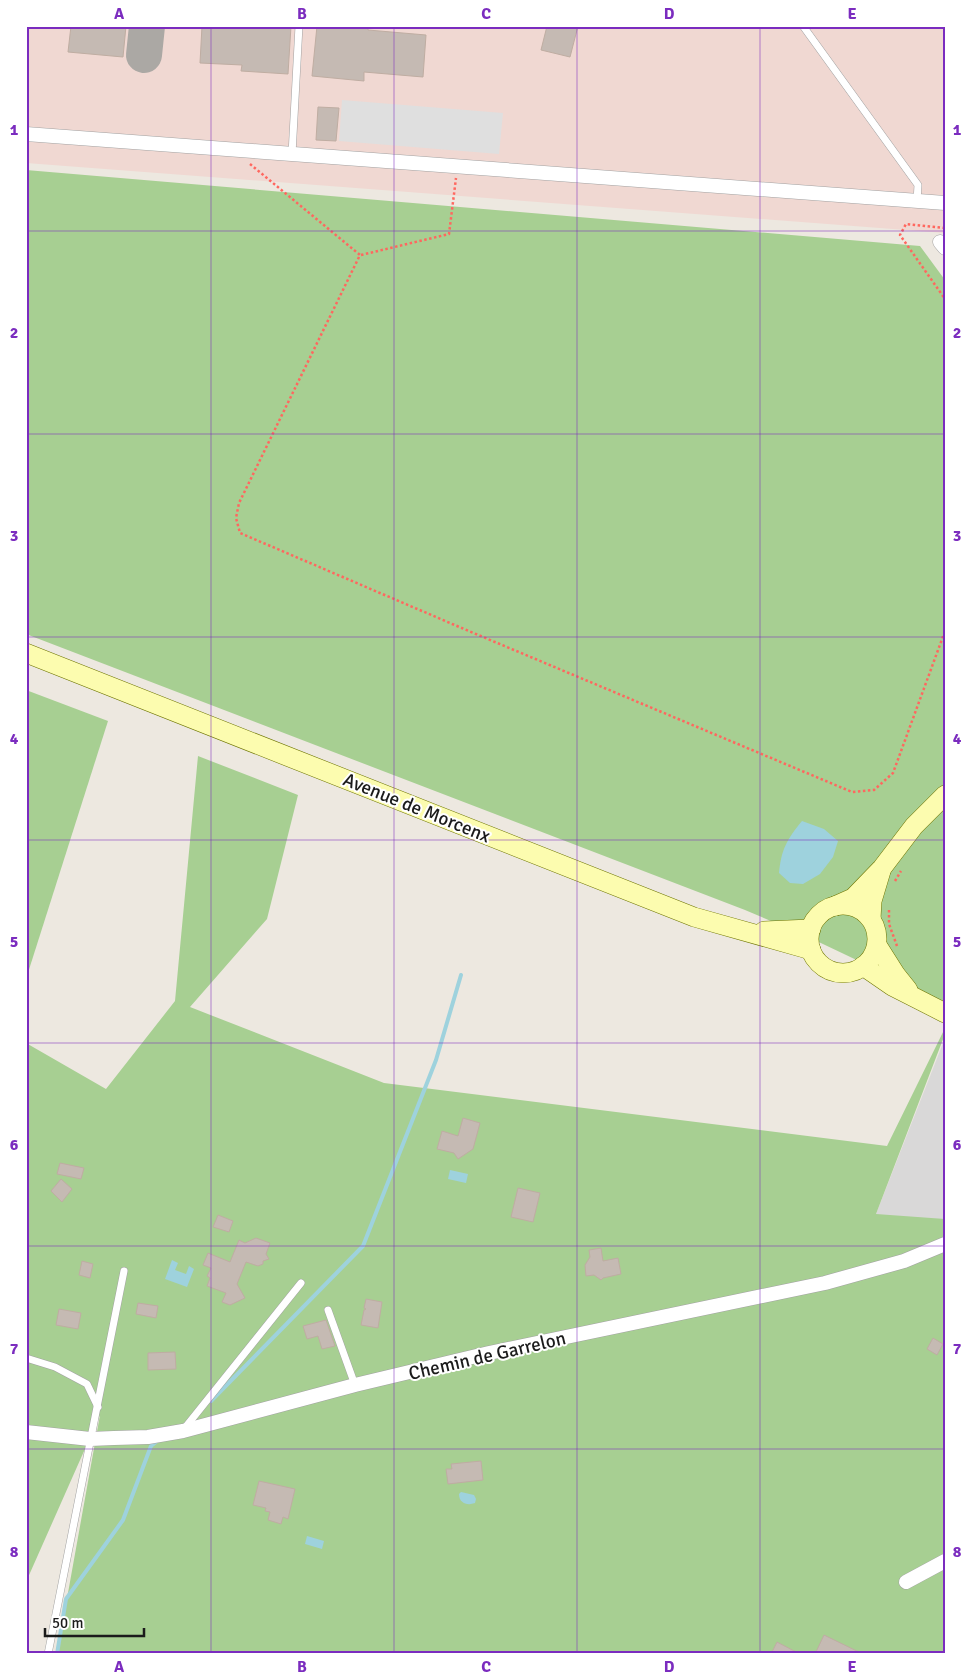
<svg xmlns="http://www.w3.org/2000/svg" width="971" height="1680" font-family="Signika,sans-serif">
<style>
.residential{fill:#d9d8d8}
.military{fill:#f0d8d2}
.forest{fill:#a7cf92}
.parking{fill:#dfdfdf}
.water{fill:#9ed2dd}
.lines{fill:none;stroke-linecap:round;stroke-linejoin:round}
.stream{stroke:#9ed2dd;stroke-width:4}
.taxiway{stroke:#aba8a4;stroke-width:36}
.building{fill:#c5bab3;stroke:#bfada2}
.lane-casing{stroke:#a2a2a2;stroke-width:8}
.street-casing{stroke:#a2a2a2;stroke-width:15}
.secondary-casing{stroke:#6d7400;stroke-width:20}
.path{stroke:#ff675f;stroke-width:2.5;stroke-dasharray:2.5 2.5;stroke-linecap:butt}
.lane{stroke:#fff;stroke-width:7}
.street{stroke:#fff;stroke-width:14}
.secondary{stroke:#fcfcaf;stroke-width:19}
.grid{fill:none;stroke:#7b2cbf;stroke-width:1;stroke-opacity:0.55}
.labels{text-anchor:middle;stroke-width:4;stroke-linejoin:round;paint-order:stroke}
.street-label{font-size:19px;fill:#1b1b1b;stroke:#fff}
.neatline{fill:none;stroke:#7b2cbf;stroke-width:2}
.grid-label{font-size:16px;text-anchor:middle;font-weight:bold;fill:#7b2cbf}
</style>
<rect width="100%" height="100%" fill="#ede8e0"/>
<path class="residential" d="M945 1038V1265L876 1214Z"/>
<path class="military" d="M26 26H945V233L26 163Z"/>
<g class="forest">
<path d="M26 170 920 246 945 280V1002L804 935 745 910 26 634Z"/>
<path d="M26 690 108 721 26 979Z"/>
<path d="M198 756 298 795 267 919 190 1007 384 1083 887 1146 945 1028V1034L876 1214 945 1219V1654H57L100 1415 26 1582V1043L106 1089 175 1001Z"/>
</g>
<path class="parking" d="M342 100 503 113 499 154 339 141Z"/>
<g class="water">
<path d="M802 821 824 829 838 841 833 857 820 874 803 884 790 883 779 873C781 850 787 839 802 821Z"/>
<path d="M450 1170 468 1174 466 1183 448 1179Z"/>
<path d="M172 1260 178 1263 175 1270 186 1274 189 1266 194 1269 187 1287 165 1279Z"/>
<path d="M461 1492 474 1495 476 1499 475 1503C467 1506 459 1503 459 1494Z"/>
<path d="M307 1536 324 1541 322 1549 305 1544Z"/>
</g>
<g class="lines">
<g class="stream">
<path d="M211 1401 363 1246 436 1060 461 975"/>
<path d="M57 1654 66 1599 123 1520 151 1446 156 1442"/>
</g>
<path class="taxiway" d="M144 55 147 26"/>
</g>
<g class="building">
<path d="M71 26H126L123 57 68 52Z"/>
<path d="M202 26H291L288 74 241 71 242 65 200 63Z"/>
<path d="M317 26H368V30L426 35 423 77 364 72V81L312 76Z"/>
<path d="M547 26H578L570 57 541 50Z"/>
<path d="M318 107 339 108 336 141 316 140Z"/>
<path d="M463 1118 480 1123 473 1149 458 1159 454 1153 437 1149 442 1131 458 1136Z"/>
<path d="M60 1163 84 1168 81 1179 57 1174Z"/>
<path d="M61 1179 72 1189 62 1202 51 1191Z"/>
<path d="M518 1188 540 1193 533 1222 511 1217Z"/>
<path d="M218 1215 233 1221 229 1232 213 1227Z"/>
<path d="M256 1238 270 1243 266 1254 269 1259 263 1261V1264L258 1266 246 1262 237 1284 245 1298 230 1305 222 1302 226 1293 207 1286 210 1278 207 1276 211 1268 203 1265 208 1253 230 1262 239 1240 245 1243Z"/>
<path d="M601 1248 603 1261 618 1258 621 1274 603 1278 601 1280 594 1275 586 1276 585 1265 590 1257 589 1250Z"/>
<path d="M82 1261 93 1264 90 1278 79 1275Z"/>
<path d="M366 1299 382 1302 378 1328 361 1325 364 1310 366 1309 364 1308Z"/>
<path d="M138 1303 158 1306 156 1318 136 1314Z"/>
<path d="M59 1309 81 1313 78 1329 56 1325Z"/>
<path d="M326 1320 335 1346 322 1349 318 1336 307 1339 303 1326Z"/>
<path d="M933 1338 943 1344 937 1355 927 1349Z"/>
<path d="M175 1352 176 1369 148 1370V1353Z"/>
<path d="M481 1461 483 1480 448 1484 446 1469H452L451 1464Z"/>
<path d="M259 1481 295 1489 288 1519 283 1517 281 1524 268 1520 270 1512 265 1511 266 1508 253 1505Z"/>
<path d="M824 1635 863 1654H815Z"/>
<path d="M777 1642 800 1654H771Z"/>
</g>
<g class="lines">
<g class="lane-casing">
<g id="lane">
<path d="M803 26 918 185 917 201"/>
<path d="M292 154 299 26"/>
<path d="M328 1310 355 1385"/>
<path d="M26 1358 55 1367 87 1384 98 1407"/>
<path d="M184 1429 301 1283"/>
<path d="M48 1654 124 1271"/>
</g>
</g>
<g class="street-casing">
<g id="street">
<path d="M26 134 945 203"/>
<path d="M940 242 945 248"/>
<path d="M26 1432 90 1439 114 1438 148 1437 183 1431 355 1385 489 1353 825 1283 904 1261 945 1244"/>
<path d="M906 1582 945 1561"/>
</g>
</g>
<g class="secondary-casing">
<g id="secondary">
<path d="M26 653 694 917 811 950"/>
<circle cx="843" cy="939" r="34"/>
<path d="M835 906 853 898 882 868 914 826 945 795"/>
<path d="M871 919 872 901 881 871"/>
<path d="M764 931 811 929"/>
<path d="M877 945 896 975 908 990"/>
<path d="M863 966 892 986 945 1013"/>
</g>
</g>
<g class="path">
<path d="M250 164 360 255 239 503 236 518 240 533 464 629 852 792 874 790 893 773 945 631"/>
<path d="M945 228 906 224 900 235 945 299"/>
<path d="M361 255 449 234 456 178"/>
<path d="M895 881 901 871"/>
<path d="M889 910V924L897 946"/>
</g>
<use href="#lane" class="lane"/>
<use href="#street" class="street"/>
<use href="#secondary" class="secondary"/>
</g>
<path class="grid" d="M211 26V1654M394 26V1654M577 26V1654M760 26V1654M26 231H945M26 434H945M26 637H945M26 840H945M26 1043H945M26 1246H945M26 1449H945"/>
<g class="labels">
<g class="street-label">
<text transform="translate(417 807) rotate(22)" y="7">Avenue de Morcenx</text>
<text transform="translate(487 1355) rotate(-13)" y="7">Chemin de Garrelon</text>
</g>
</g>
<rect width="971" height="1680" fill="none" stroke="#ffffff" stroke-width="55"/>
<path d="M45 1628v8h99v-8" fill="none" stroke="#1b1b1b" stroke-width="2.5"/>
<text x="52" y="1628" font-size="15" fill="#1b1b1b" stroke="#ffffff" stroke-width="4" paint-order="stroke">50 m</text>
<rect x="28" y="28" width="916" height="1624" class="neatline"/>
<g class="grid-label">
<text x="119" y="19">A</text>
<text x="302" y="19">B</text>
<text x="486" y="19">C</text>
<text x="669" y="19">D</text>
<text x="852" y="19">E</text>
<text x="14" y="135">1</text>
<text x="957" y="135">1</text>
<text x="14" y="338">2</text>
<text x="957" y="338">2</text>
<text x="14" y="541">3</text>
<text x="957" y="541">3</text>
<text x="14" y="744">4</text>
<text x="957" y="744">4</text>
<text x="14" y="947">5</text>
<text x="957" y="947">5</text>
<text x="14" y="1150">6</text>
<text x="957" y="1150">6</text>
<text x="14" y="1354">7</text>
<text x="957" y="1354">7</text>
<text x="14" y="1557">8</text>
<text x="957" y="1557">8</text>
<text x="119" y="1672">A</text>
<text x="302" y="1672">B</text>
<text x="486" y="1672">C</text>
<text x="669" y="1672">D</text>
<text x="852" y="1672">E</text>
</g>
</svg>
